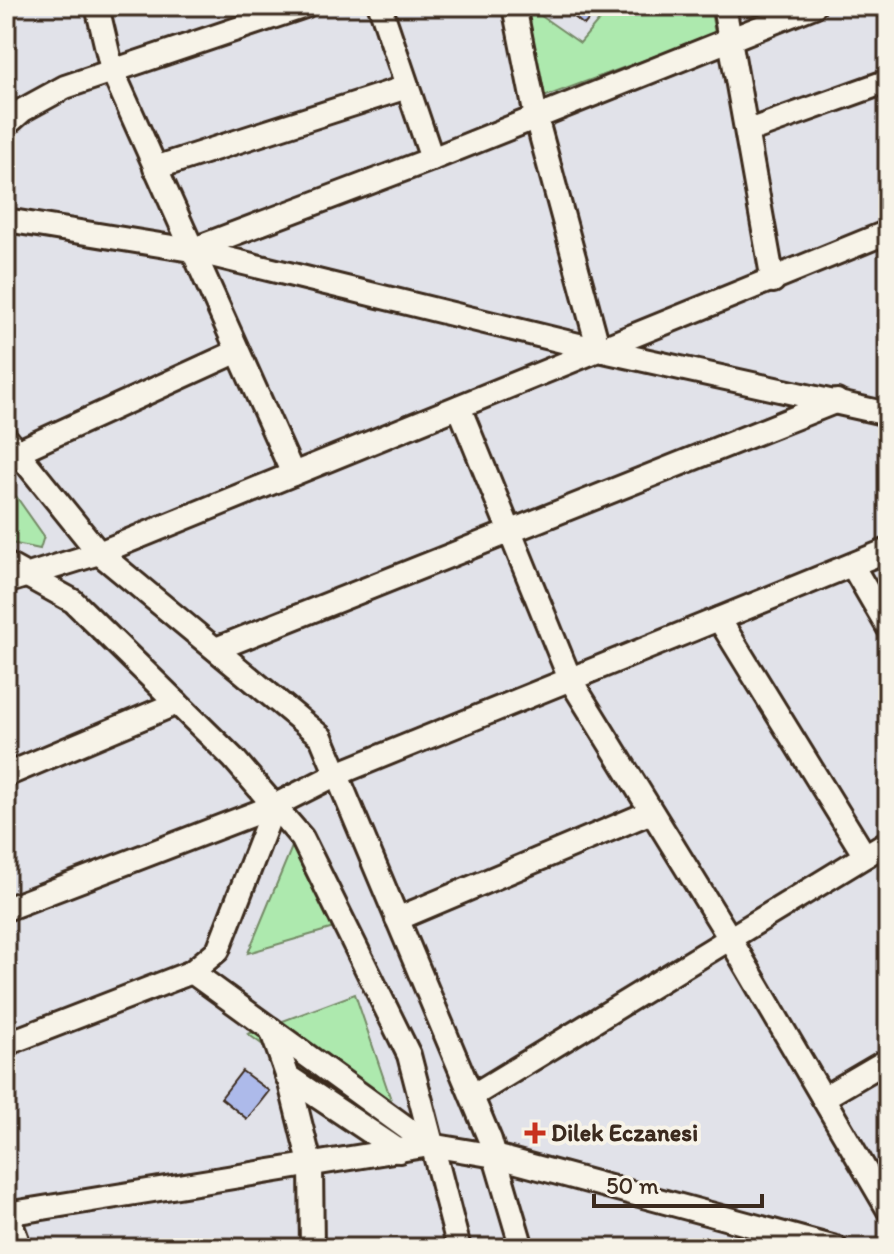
<svg xmlns="http://www.w3.org/2000/svg" width="894" height="1254" font-family="Itim,sans-serif">
<style>
.green{fill:#ade9ae;stroke:#748a66;stroke-width:2}
.building{fill:#adbaea;stroke:#3b2a1e;stroke-width:2}
.lines{fill:none;stroke-linecap:round;stroke-linejoin:round}
.minor-casing{stroke:#3b2a1e;stroke-width:28}
.minor{stroke:#f7f3e8;stroke-width:22}
.poi-dot{fill:#c8321e;stroke:#f7f3e8;stroke-width:3}
.labels{text-anchor:middle;stroke-width:8;stroke-linejoin:round;paint-order:stroke}
.poi-label{font-size:24px;font-weight:bold;fill:#3b2a1e;stroke:#f7f3e8;text-anchor:start}
</style>
<rect width="100%" height="100%" fill="#e1e2e9"/>
<filter id="ink" filterUnits="userSpaceOnUse"><feTurbulence type="fractalNoise" baseFrequency=".0125" numOctaves="2"/><feDisplacementMap in="SourceGraphic" scale="16" xChannelSelector="R" yChannelSelector="G"/><feConvolveMatrix kernelMatrix="1 2 1 2 8 2 1 2 1" color-interpolation-filters="sRGB"/></filter>
<g filter="url(#ink)">
<g class="green">
<path d="M527 6 580 43 611 6H710L715 34 544 97Z"/>
<path d="M6 482 44 536 40 549 6 542Z"/>
<path d="M301 825 344 925 248 953Z"/>
<path d="M355 994 402 1132 392 1139 248 1034Z"/>
</g>
<g class="building">
<path d="M561 6H600L584 25Z"/>
<path d="M242 1071 269 1091 247 1119 221 1098Z"/>
<path d="M739 1231 779 1248H732Z"/>
</g>
<g class="lines">
<g class="minor-casing">
<g id="minor">
<path d="M97 6 112 70 293 474"/>
<path d="M380 6 432 159"/>
<path d="M514 6 536 117 599 350"/>
<path d="M724 6 773 281"/>
<path d="M888 6V7"/>
<path d="M6 125 23 110 65 87 305 6"/>
<path d="M748 131 888 81"/>
<path d="M155 168 407 87"/>
<path d="M6 220 191 250 599 350 888 414"/>
<path d="M191 250 432 159 814 6"/>
<path d="M459 407 570 679 729 937 888 1209"/>
<path d="M6 438 99 553 321 737 490 1140 522 1248"/>
<path d="M17 452 236 352"/>
<path d="M6 564 73 601 234 759 302 838 409 1055 459 1248"/>
<path d="M852 565 888 627"/>
<path d="M6 582 99 553 888 232"/>
<path d="M719 619 865 856"/>
<path d="M216 649 837 401"/>
<path d="M6 775 177 703"/>
<path d="M6 909 274 806 337 774 888 550"/>
<path d="M397 919 651 812"/>
<path d="M192 972 430 1145"/>
<path d="M271 1029 290 1083 311 1167 312 1248"/>
<path d="M6 1044 192 972 218 950 274 806"/>
<path d="M287 1076 399 1151"/>
<path d="M472 1096 888 842"/>
<path d="M823 1098 888 1060"/>
<path d="M6 1210 20 1248"/>
<path d="M6 1214 430 1145 495 1156 836 1248"/>
</g>
</g>
<use href="#minor" class="minor"/>
</g>
</g>
<path class="poi-dot" d="M531 1121h8v8h8v8h-8v8h-8v-8h-8v-8h8z"/>
<g class="labels">
<g class="poi-label">
<text x="551" y="1141">Dilek Eczanesi</text>
</g>
</g>
<rect width="894" height="1254" fill="none" stroke="#f7f3e8" stroke-width="32"/>
<rect x="16" y="16" width="862" height="1222" fill="none" stroke="#3b2a1e" stroke-width="3" filter="url(#ink)"/>
<path d="M594 1194v12h168v-12" fill="none" stroke="#3b2a1e" stroke-width="4"/>
<text x="606" y="1194" font-size="24" fill="#3b2a1e" stroke="#f7f3e8" stroke-width="6" paint-order="stroke">50 m</text>
</svg>
